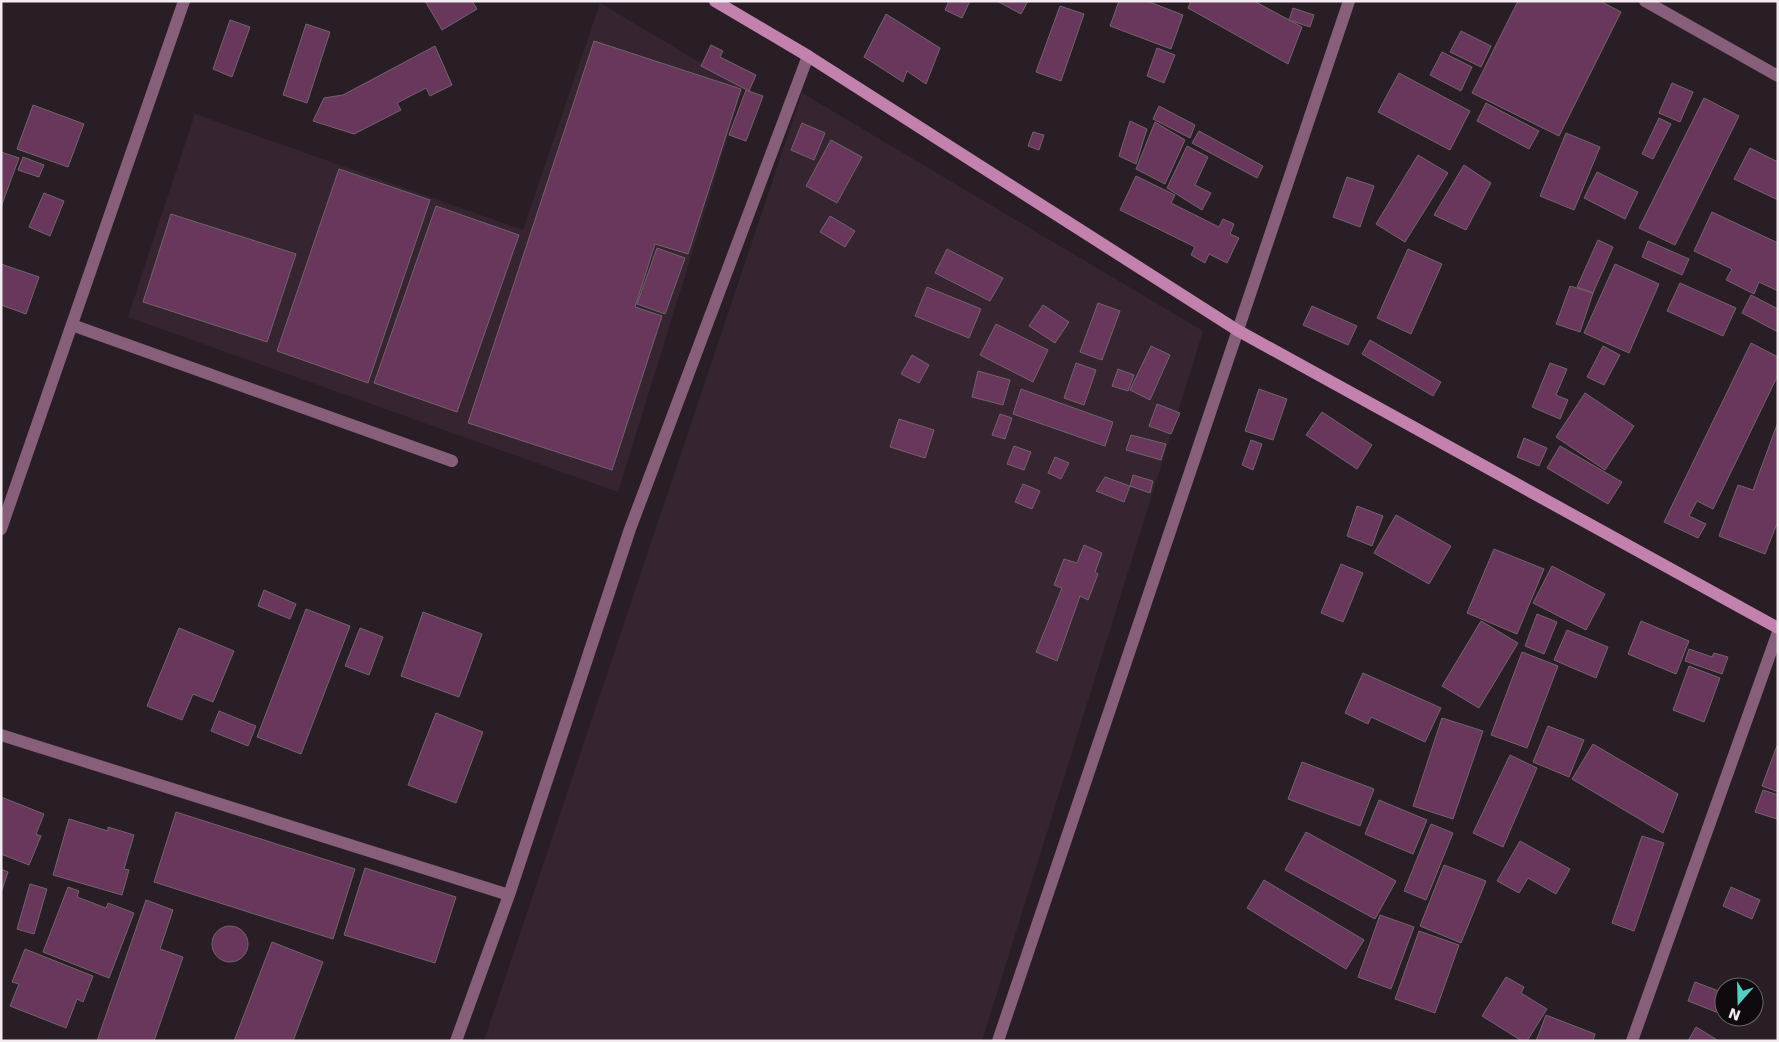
<svg xmlns="http://www.w3.org/2000/svg" width="1779" height="1042" font-family="'DejaVu Sans',sans-serif">
<style>
.built{fill:#362531}
.building{fill:#6a375c;stroke:#71636c}
.lines{fill:none;stroke-linecap:round;stroke-linejoin:round}
.street{stroke:#885f7b;stroke-width:12}
.secondary{stroke:#c381ae;stroke-width:12}
</style>
<rect width="100%" height="100%" fill="#2a1e26"/>
<g class="built">
<path d="M600 3 743 88 618 492 128 317 195 114 523 230Z"/>
<path d="M802 93 1203 331 982 1041H484Z"/>
</g>
<g class="building">
<path d="M425 1H472L477 9 442 30Z"/>
<path d="M949 1H970L962 18 945 10Z"/>
<path d="M997 1H1028L1021 14Z"/>
<path d="M1119 1H1147L1183 15 1171 49 1110 26Z"/>
<path d="M1191 1H1254L1302 27 1288 64 1188 8Z"/>
<path d="M1518 1H1600L1621 12 1559 136 1472 93Z"/>
<path d="M1060 6 1084 14 1061 81 1036 72Z"/>
<path d="M1293 8 1314 15 1310 27 1289 20Z"/>
<path d="M886 14 940 48 926 84 907 71 903 82 864 57Z"/>
<path d="M230 20 250 27 232 77 213 69Z"/>
<path d="M306 24 330 32 307 103 283 95Z"/>
<path d="M1461 31 1491 46 1481 67 1450 52Z"/>
<path d="M594 41 741 89 688 254 655 244 635 307 662 316 612 470 468 423Z"/>
<path d="M711 45 723 51 720 57 756 75 749 91 701 66Z"/>
<path d="M435 46 452 85 430 96 426 88 397 103 401 110 354 134 313 121 324 98 343 95Z"/>
<path d="M1157 48 1175 55 1164 83 1147 76Z"/>
<path d="M1442 52 1472 67 1461 91 1430 75Z"/>
<path d="M1399 73 1470 111 1450 150 1378 112Z"/>
<path d="M1672 83 1693 92 1680 122 1659 113Z"/>
<path d="M746 90 763 96 746 141 729 135Z"/>
<path d="M1704 98 1739 116 1675 245 1639 228Z"/>
<path d="M1486 103 1539 131 1529 149 1477 121Z"/>
<path d="M33 105 84 124 68 167 17 149Z"/>
<path d="M1159 106 1195 125 1190 138 1153 119Z"/>
<path d="M1659 118 1671 124 1653 159 1642 154Z"/>
<path d="M1130 121 1147 129 1136 164 1119 156Z"/>
<path d="M1155 122 1185 140 1165 184 1136 169Z"/>
<path d="M802 123 825 133 814 160 791 150Z"/>
<path d="M1199 131 1263 166 1257 178 1192 143Z"/>
<path d="M1033 132 1044 135 1039 150 1028 146Z"/>
<path d="M1566 133 1600 147 1574 210 1540 196Z"/>
<path d="M831 140 862 157 837 203 806 186Z"/>
<path d="M1187 146 1208 157 1195 185 1211 193 1202 210 1167 188Z"/>
<path d="M1750 148 1778 162V200L1734 179Z"/>
<path d="M1 152 19 158 1 207Z"/>
<path d="M1418 155 1448 173 1405 242 1376 224Z"/>
<path d="M23 157 44 165 39 177 18 170Z"/>
<path d="M1464 165 1491 183 1466 230 1434 215Z"/>
<path d="M339 169 430 200 368 383 277 351Z"/>
<path d="M1597 172 1638 192 1625 219 1584 198Z"/>
<path d="M1136 176 1175 195 1171 203 1219 227 1223 219 1234 224 1230 234 1239 238 1227 263 1209 254 1205 263 1191 255 1195 247 1120 210Z"/>
<path d="M1347 177 1374 186 1360 227 1333 217Z"/>
<path d="M44 193 64 201 50 236 29 227Z"/>
<path d="M436 206 519 235 457 412 374 383Z"/>
<path d="M1712 212 1778 243V291L1759 282 1754 294 1726 280 1732 269 1694 251Z"/>
<path d="M171 214 296 254 267 342 143 302Z"/>
<path d="M830 216 855 231 845 247 820 232Z"/>
<path d="M1598 240 1613 247 1593 293 1577 287Z"/>
<path d="M1648 241 1689 259 1682 275 1642 257Z"/>
<path d="M657 248 685 258 665 314 637 304Z"/>
<path d="M947 249 1003 278 990 301 935 273Z"/>
<path d="M1408 249 1442 264 1411 334 1377 318Z"/>
<path d="M1 264 39 277 26 314 1 305Z"/>
<path d="M1615 264 1659 284 1629 353 1584 333Z"/>
<path d="M1680 283 1736 308 1723 336 1667 311Z"/>
<path d="M1570 286 1593 293 1580 332 1556 324Z"/>
<path d="M927 287 981 309 969 338 915 316Z"/>
<path d="M1751 295 1778 309V332L1742 313Z"/>
<path d="M1098 303 1120 311 1102 360 1080 352Z"/>
<path d="M1043 305 1069 322 1055 343 1029 326Z"/>
<path d="M1312 306 1357 326 1348 345 1303 325Z"/>
<path d="M996 324 1048 350 1033 382 980 355Z"/>
<path d="M1370 340 1441 382 1433 396 1362 354Z"/>
<path d="M1751 343 1778 357V375L1713 509 1697 501 1689 516 1706 524 1698 538 1664 522Z"/>
<path d="M1151 346 1170 355 1150 400 1130 390Z"/>
<path d="M1603 346 1620 355 1604 385 1587 377Z"/>
<path d="M912 355 929 365 919 383 901 374Z"/>
<path d="M1076 363 1096 370 1084 405 1064 398Z"/>
<path d="M1550 363 1567 369 1556 395 1568 400 1560 419 1532 407Z"/>
<path d="M1118 369 1134 375 1128 391 1112 386Z"/>
<path d="M978 371 1010 380 1003 405 972 397Z"/>
<path d="M1021 389 1113 422 1105 446 1013 414Z"/>
<path d="M1259 389 1287 399 1273 440 1245 431Z"/>
<path d="M1585 393 1634 426 1605 470 1556 437Z"/>
<path d="M1157 404 1180 413 1171 434 1149 426Z"/>
<path d="M1322 412 1372 445 1357 469 1306 435Z"/>
<path d="M1000 414 1012 418 1005 439 992 435Z"/>
<path d="M899 419 934 430 925 458 890 447Z"/>
<path d="M1778 422V521L1765 554 1719 536 1738 485 1753 490Z"/>
<path d="M1131 435 1166 444 1161 460 1126 450Z"/>
<path d="M1524 438 1547 448 1539 466 1517 457Z"/>
<path d="M1251 440 1262 444 1253 470 1242 465Z"/>
<path d="M1014 446 1031 452 1024 470 1007 464Z"/>
<path d="M1560 446 1622 482 1608 504 1547 468Z"/>
<path d="M1055 457 1069 463 1061 479 1048 473Z"/>
<path d="M1133 475 1153 481 1150 493 1130 486Z"/>
<path d="M1105 477 1130 486 1124 502 1096 491Z"/>
<path d="M1023 484 1040 491 1032 509 1015 502Z"/>
<path d="M1357 506 1383 516 1372 546 1347 536Z"/>
<path d="M1396 515 1451 546 1429 584 1374 553Z"/>
<path d="M1084 545 1102 553 1095 572 1098 574 1088 600 1080 596 1057 661 1036 652 1062 588 1054 585 1064 559 1077 563Z"/>
<path d="M1494 549 1544 569 1517 634 1467 613Z"/>
<path d="M1341 564 1363 573 1343 622 1321 613Z"/>
<path d="M1552 566 1605 594 1586 630 1533 603Z"/>
<path d="M264 590 296 604 290 619 258 606Z"/>
<path d="M306 609 350 626 301 754 257 737Z"/>
<path d="M423 612 482 634 459 697 401 676Z"/>
<path d="M1537 614 1557 622 1544 654 1525 646Z"/>
<path d="M1481 621 1518 643 1479 708 1442 686Z"/>
<path d="M1641 621 1689 641 1676 674 1628 654Z"/>
<path d="M179 628 234 651 213 702 193 694 182 720 147 706Z"/>
<path d="M360 628 383 637 369 675 345 666Z"/>
<path d="M1567 630 1608 647 1596 678 1554 660Z"/>
<path d="M1689 649 1712 657 1714 653 1728 657 1722 674 1685 661Z"/>
<path d="M1522 652 1558 666 1527 748 1491 735Z"/>
<path d="M1689 666 1720 678 1704 722 1673 710Z"/>
<path d="M1363 673 1441 708 1425 742 1371 717 1368 724 1345 713Z"/>
<path d="M219 711 256 726 248 746 211 731Z"/>
<path d="M436 713 483 732 456 803 408 785Z"/>
<path d="M1442 718 1483 731 1453 819 1413 806Z"/>
<path d="M1548 726 1584 740 1569 777 1533 762Z"/>
<path d="M1778 743V792L1762 786Z"/>
<path d="M1593 744 1678 794 1663 833 1572 779Z"/>
<path d="M1510 755 1537 768 1503 847 1473 833Z"/>
<path d="M1302 762 1374 789 1360 826 1288 799Z"/>
<path d="M1763 790 1778 795 1777 819 1755 812Z"/>
<path d="M1 797 44 814 36 834 41 836 29 865 1 854Z"/>
<path d="M1379 800 1427 820 1413 854 1365 834Z"/>
<path d="M176 812 355 869 333 939 154 882Z"/>
<path d="M69 819 108 831V827L134 835 124 869 129 870 122 895 53 875Z"/>
<path d="M1431 824 1453 833 1426 900 1404 891Z"/>
<path d="M1306 832 1396 881 1375 919 1285 870Z"/>
<path d="M1642 836 1664 843 1634 931 1612 923Z"/>
<path d="M1520 841 1570 869 1556 894 1528 878 1519 893 1497 881Z"/>
<path d="M1444 865 1486 881 1461 943 1420 926Z"/>
<path d="M365 868 456 897 435 963 344 935Z"/>
<path d="M1 869 8 872 1 893Z"/>
<path d="M1264 880 1364 940 1346 969 1247 908Z"/>
<path d="M30 884 47 889 34 934 17 929Z"/>
<path d="M68 887 79 891 77 897 106 908 108 903 134 913 109 978 43 952Z"/>
<path d="M1731 887 1760 900 1752 919 1723 906Z"/>
<path d="M146 900 173 910 160 949 183 957 154 1041H97Z"/>
<path d="M1380 915 1414 927 1391 989 1358 977Z"/>
<circle cx="230" cy="944" r="18"/>
<path d="M1419 931 1459 945 1435 1013 1395 999Z"/>
<path d="M272 942 323 962 293 1041H234Z"/>
<path d="M25 949 93 976 83 1002 77 999 66 1028 10 1006 19 984 12 982Z"/>
<path d="M1506 977 1524 987 1521 993 1547 1009 1527 1041H1522L1482 1016Z"/>
<path d="M1695 982 1724 993V1015L1688 1001Z"/>
<path d="M1546 1015 1595 1034 1593 1041H1536Z"/>
<path d="M1696 1027 1719 1041H1688Z"/>
</g>
<g class="lines">
<g class="street">
<path d="M1645 1 1778 76"/>
<path d="M72 325 452 461"/>
<path d="M1 529 184 1"/>
<path d="M1 735 509 895"/>
<path d="M456 1041 509 895 630 529 808 56"/>
<path d="M998 1041 1349 1"/>
<path d="M1632 1041 1778 632"/>
</g>
<path class="secondary" d="M715 1 808 56 1237 330 1778 628"/>
</g>
<rect width="1779" height="1042" fill="none" stroke="#f3ebf0" stroke-width="5"/>
<g transform="translate(1739 1002) rotate(200)"><circle r="24" fill="#0f0a0d" stroke="#6a6468"/>
<path d="M0-4L9 19L0 12L-9 19Z" fill="#55cec5"/>
<text y="-8" font-size="14" font-weight="bold" text-anchor="middle" fill="#f3ebf0">N</text>
</g>
</svg>
